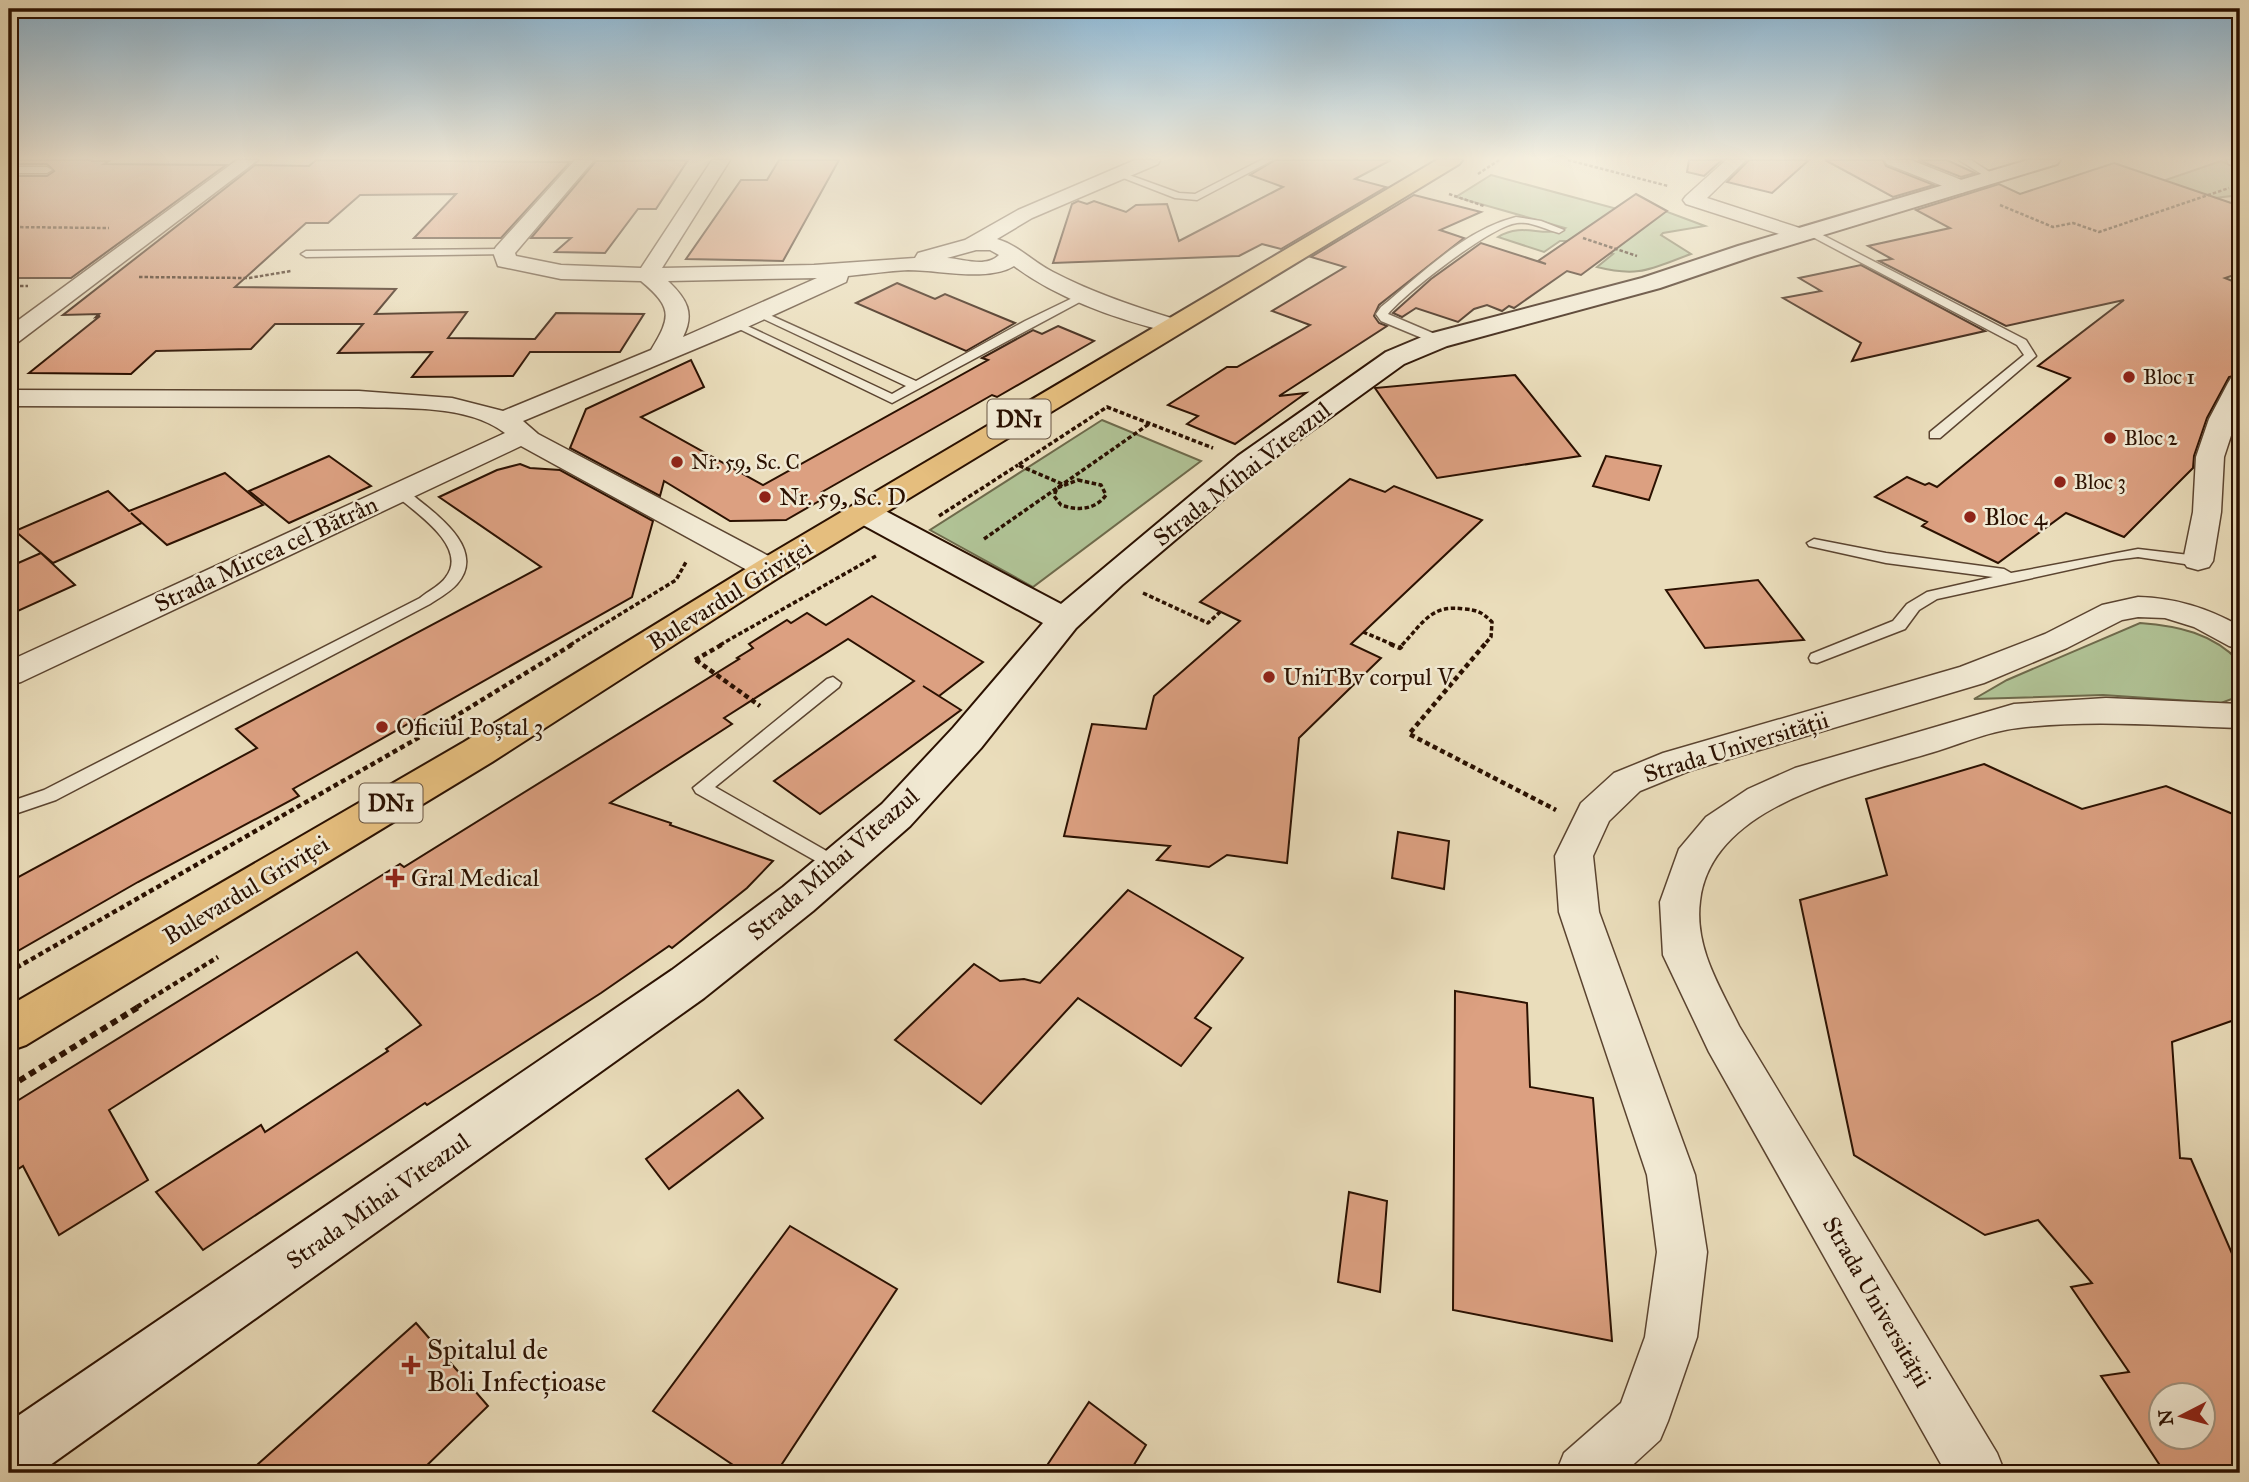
<svg xmlns="http://www.w3.org/2000/svg" width="2249" height="1482" font-family="'IM FELL Great Primer',serif">
<style>
.green{fill:#b0c295;stroke:#6e6a4b;stroke-width:2}
.building{fill:#dca081;stroke:#2b1101;stroke-width:2;fill-rule:evenodd}
.lines{fill:none;stroke-linecap:round;stroke-linejoin:round}
.lane-casing{stroke:#5b4430;stroke-width:3}
.street-casing{stroke:#5b4430;stroke-width:3}
.secondary-casing{stroke:#2b1101;stroke-width:4}
.primary-casing{stroke:#2b1101;stroke-width:4}
.path-far3{stroke:#2b1101;stroke-width:2.5;stroke-dasharray:3.5 2;stroke-linecap:butt}
.path-far2{stroke:#2b1101;stroke-width:3.5;stroke-dasharray:4.5 2.5;stroke-linecap:butt}
.path-far1{stroke:#2b1101;stroke-width:4.5;stroke-dasharray:5 3.5;stroke-linecap:butt}
.path{stroke:#2b1101;stroke-width:6;stroke-dasharray:7 5;stroke-linecap:butt}
.lane{fill:#f1e9d3;fill-rule:evenodd}
.street{fill:#f1e9d3;fill-rule:evenodd}
.secondary{fill:#f1e9d3;fill-rule:evenodd}
.primary{fill:#e5be7e;fill-rule:evenodd}
.poi-dot{fill:#8f2418;stroke:#f1e9d3;stroke-width:2.5}
.labels{text-anchor:middle;stroke-width:5;stroke-linejoin:round;paint-order:stroke}
.far-poi-label{font-size:21px;fill:#2b1101;stroke:#f1e9d3;text-anchor:start}
.shield{fill:#f1e9d3;stroke:#665240;stroke-width:2}
.shield-label{font-size:23px;font-weight:bold;fill:#2b1101}
.street-label{font-size:24px;fill:#2b1101;stroke:#f1e9d3}
.poi-label{font-size:24px;fill:#2b1101;stroke:#f1e9d3;text-anchor:start}
.near-poi-label{font-size:28px;fill:#2b1101;stroke:#f1e9d3;text-anchor:start}
</style>
<rect width="100%" height="100%" fill="#eaddbb"/>
<filter id="stains"><feTurbulence type="fractalNoise" baseFrequency=".00286" numOctaves="4"/><feColorMatrix values="0 0 0 0 .2 0 0 0 0 .09 0 0 0 0 .02 0 0 0 .5 -.17"/></filter>
<radialGradient id="worn" r=".72"><stop offset=".6" stop-color="#630" stop-opacity="0"/><stop offset="1" stop-color="#630" stop-opacity=".3"/></radialGradient>
<g class="green">
<path d="M2221 161 2240 169V195L2180 202 2142 188Z"/>
<path d="M1491 175 1643 216 1657 208 1705 226 1663 233 1661 235 1691 254C1652 268 1640 278 1597 267L1613 254 1566 241H1560L1544 252 1498 237C1524 221 1543 239 1565 228L1456 197Z"/>
<path d="M1102 420 1201 461 1033 587 930 530Z"/>
<path d="M2140 623C2179 626 2212 633 2240 662V696L2221 703 2103 695 1974 699 2007 680Z"/>
</g>
<g class="building">
<path d="M9 160H93L91 161H109L104 164 226 165 71 278H9V176H47L54 171 47 164H9Z"/>
<path d="M316 160 570 162 501 238H414L456 194 360 195 328 223H306L235 287 396 289 375 314 467 312 448 338 535 339 556 313 644 314 620 352H530L513 376 412 377 432 352 338 353 363 324H275L251 349 156 351 131 374 29 373 100 316 96 317 99 314 63 315 255 165 309 166Z"/>
<path d="M688 160 656 209H638L605 253 555 252 571 238H531L596 161Z"/>
<path d="M779 160H839L783 261 686 259 741 180H767Z"/>
<path d="M1275 160H1391L1355 179 1386 187 1281 249 1262 244 1239 256 1053 263 1072 204 1078 201 1087 204 1094 201 1126 212 1136 205 1167 204 1179 241 1283 187 1250 175Z"/>
<path d="M1689 160H1722L1704 176 1687 172Z"/>
<path d="M1749 160H1809L1772 193 1727 182Z"/>
<path d="M1825 160H1883L1886 166 1934 185 1893 197Z"/>
<path d="M1918 160H1947L1975 173 1961 177Z"/>
<path d="M2114 163 2240 206V273L2225 278 2240 284V374L2229 377 2207 418 2194 456 2193 468 2124 537 2066 513 1998 563 1922 526 1927 522 1875 497 1907 477 1925 485 1929 483 1937 487 2070 378 2038 366 2124 300 2006 326 1879 261 1892 259 1868 246 1950 228 1916 210 1999 184 2020 194Z"/>
<path d="M1636 194 1667 211 1581 275 1567 271 1514 308 1509 306 1502 311 1487 305 1474 309 1458 322 1416 308 1402 317 1393 313 1431 279 1481 243 1546 264 1538 261Z"/>
<path d="M1414 195 1481 212 1440 230 1464 238 1379 305 1374 316 1379 323 1387 326 1279 396 1306 393 1235 444 1187 424 1198 416 1168 405 1227 367H1237L1310 325 1272 311 1345 267 1311 257Z"/>
<path d="M1861 265 1985 331 1852 361 1861 343 1783 298 1821 291 1799 278Z"/>
<path d="M897 283 935 299 945 294 1015 323 966 351 856 303Z"/>
<path d="M1058 326 1094 341 997 397 992 395 822 492 828 496 786 520 730 521 664 481 660 496 570 448 586 409 691 360 704 387 641 417 763 485 988 360 982 358 1033 330 1042 334Z"/>
<path d="M1515 375 1580 456 1437 478 1375 388Z"/>
<path d="M329 456 371 486 289 523 249 491Z"/>
<path d="M1606 456 1661 466 1649 500 1593 486Z"/>
<path d="M520 464 530 468 560 470 653 521 632 597 293 789 299 796 138 882 9 956V882L257 748 236 729 541 567 439 497 497 470Z"/>
<path d="M225 473 263 505 167 545 131 513 142 523 53 563 15 531 108 491 129 511Z"/>
<path d="M1350 479 1385 492 1394 486 1482 520 1351 644 1381 658 1299 738 1287 863 1227 855 1209 867 1157 860 1170 846 1064 836 1092 724 1146 729 1154 696 1240 621 1200 602Z"/>
<path d="M41 553 75 585 9 615V567Z"/>
<path d="M1758 580 1804 640 1705 648 1666 590Z"/>
<path d="M872 596 983 662 939 696 923 686 961 710 820 814 774 781 914 681 848 639 724 718 732 724 610 803 671 823 670 825 773 861 747 888 672 948 669 946 601 993 427 1105 425 1103 203 1250 156 1192 261 1125 265 1132 388 1051 386 1049 421 1025 357 952 109 1110 148 1180 59 1235 23 1166 9 1175V1106L379 877 400 864 404 867 739 659 737 658 753 648 749 644 787 620 791 623 807 613 826 625Z"/>
<path d="M1984 764 2082 809 2166 786 2240 817V1018L2172 1042 2180 1158 2191 1159 2240 1272V1473H2165L2101 1376 2129 1372 2071 1287 2092 1283 2038 1220 1985 1235 1854 1155 1800 900 1887 875 1866 799ZM2161 1395H2203V1437H2161Z"/>
<path d="M1398 832 1449 841 1444 889 1392 878Z"/>
<path d="M1128 890 1243 958 1195 1018 1211 1028 1181 1066 1078 998 981 1104 895 1040 974 964 1000 981 1024 979 1040 983Z"/>
<path d="M1455 991 1527 1003 1530 1087 1593 1098 1612 1341 1453 1310Z"/>
<path d="M738 1090 763 1118 669 1189 646 1159Z"/>
<path d="M1349 1192 1387 1201 1380 1292 1338 1282Z"/>
<path d="M790 1226 897 1289 776 1473H745L653 1411Z"/>
<path d="M416 1323 488 1406 419 1473H248Z"/>
<path d="M1089 1402 1146 1445 1129 1473H1042Z"/>
</g>
<g class="lines">
<g class="lane-casing">
<g id="lane">
<path d="M1261 160H1273L1197 200 1175 198 1113 174 1118 171 1179 193 1195 194Z"/>
<path d="M1959 160H1971L1999 178 1991 180Z"/>
<path d="M9 167H47L52 170 47 173H9Z"/>
<path d="M1516 217 1541 221 1564 230 1559 233C1546 230 1531 221 1517 223 1491 226 1405 293 1388 314L1442 337V343H1434L1381 321 1376 314 1381 307C1422 274 1464 230 1516 217Z"/>
<path d="M1811 229 2026 340 2036 356 1940 438H1930V432L2024 355 2017 345 1807 234V230Z"/>
<path d="M504 249 508 250V254L306 257 301 254 306 251Z"/>
<path d="M1087 291 1093 294 1091 296 892 403 729 324 739 322 892 394 906 386 751 313 761 311 916 381 1025 321Z"/>
<path d="M400 488 405 489C430 510 489 547 457 584 450 592 439 598 430 604L56 800 9 816V802L44 790 420 598C428 591 440 586 446 577 469 547 415 512 395 495L393 492Z"/>
<path d="M1814 539 1886 553 2004 569 2011 573 2138 549 2198 556 2205 561 2198 566 2138 557 2114 560 1937 599 1919 610 1905 629 1817 663 1811 662 1809 658 1811 654 1893 621 1907 604 1927 592 1993 577 1886 563 1809 546 1807 543Z"/>
<path d="M833 677 841 683 839 687 715 787 844 861 847 866 844 871 837 873 696 793 693 788 827 679Z"/>
</g>
</g>
<g class="street-casing">
<g id="street">
<path d="M237 160H258L17 343 9 345V327Z"/>
<path d="M575 160H594L515 253 516 256 561 265 641 268 712 160H730L662 268 814 265 915 258 918 253 965 240 1018 210 1135 160H1160L1158 164 1032 218 997 239C1018 245 1033 262 1053 272 1093 293 1138 308 1181 321L1185 326 1181 331 1173 333C1119 320 1058 299 1014 266 988 282 939 270 908 270 888 271 868 274 848 276L846 282 743 329 523 421 538 434 780 562 784 569 780 576 769 578 758 576 521 446 21 682 9 685V661L505 433C467 404 405 409 359 407L9 406V390L359 391 452 398 503 411 651 350C672 316 672 307 641 281L561 279 498 266 493 252 496 247ZM976 250H990L999 255C986 268 964 259 947 258ZM817 278 683 337C695 313 687 299 668 281Z"/>
<path d="M1726 160H1746L1707 198 1809 231 1812 235 1809 239H1795L1686 204 1683 200 1686 196Z"/>
<path d="M1885 160H1911L1969 183 1972 187 1962 193 1955 191 1887 164Z"/>
<path d="M2227 160H2240V168L2229 164Z"/>
<path d="M2240 376V408L2224 457 2221 512 2213 561 2209 567 2198 570 2187 567 2183 561 2193 512 2196 457 2209 419 2228 383 2231 378Z"/>
<path d="M2138 597C2176 598 2207 608 2240 626V649L2229 646 2194 627 2165 618 2138 617 2122 620 2067 648 1984 683 1689 771 1640 791 1609 821 1593 856 1599 912 1695 1175 1707 1252 1697 1337 1668 1421 1660 1440 1624 1473H1556L1564 1453 1621 1403 1645 1337 1657 1252 1647 1175 1559 912 1555 856 1581 803 1614 773 1663 753 1960 667 2045 634 2102 605Z"/>
<path d="M2106 698 2240 704V728C2166 726 2092 719 2018 728 1988 731 1956 746 1927 754 1851 777 1711 805 1700 901 1694 947 1720 987 1739 1026L1997 1453 2005 1473H1946L1709 1052 1663 955 1660 902 1679 849 1706 817 1748 789 1795 768 2014 704Z"/>
</g>
</g>
<g class="secondary-casing">
<path id="secondary" d="M2028 160H2060L2057 164 1754 256 1660 288 1447 346 1404 364 1260 468 1122 585 1076 628 981 748 910 826 813 911 704 998 39 1473H9V1422L672 970 783 887 882 804 953 728 1043 623 854 520 849 513 854 506 865 504 876 506 1061 604 1238 456 1386 352 1429 334 1642 278 1738 246Z"/>
</g>
<g class="primary-casing">
<path id="primary" d="M1437 160H1462L1459 164 781 576 492 762 26 1045 9 1051V1006L464 742 757 562Z"/>
</g>
<g class="path-far3">
<path d="M1568 160 1668 186"/>
<path d="M1478 174 1499 160"/>
<path d="M1449 194 1484 206"/>
<path d="M2000 205 2053 227 2073 223 2099 232 2229 188"/>
<path d="M9 227 109 228"/>
<path d="M1583 238 1637 256"/>
<path d="M139 277 249 278 291 271"/>
<path d="M9 286H28"/>
</g>
<g class="path-far2">
<path d="M1078 480 1101 485 1106 495C1095 510 1078 511 1061 505L1054 496 1057 488Z"/>
<path d="M1062 484 1018 465 1107 407 1213 448"/>
<path d="M939 516 1018 465"/>
<path d="M984 539 1149 424"/>
<path d="M1143 593 1208 623 1220 612"/>
<path d="M1363 632 1394 645"/>
<path d="M570 645 676 580 686 562"/>
<path d="M720 645 876 556"/>
<path d="M1402 645C1423 623 1431 604 1464 609 1477 610 1482 612 1492 622L1491 637 1484 645"/>
</g>
<g class="path-far1">
<path d="M1390 644 1400 648 1404 644"/>
<path d="M1485 644 1409 734 1556 810"/>
<path d="M695 660 723 644"/>
<path d="M696 660 760 706"/>
<path d="M9 972 446 722 573 644"/>
<path d="M137 1007 218 957"/>
</g>
<g class="path">
<path d="M9 1087 140 1006"/>
<path d="M2240 1141V1146"/>
</g>
<use href="#lane" class="lane"/>
<use href="#street" class="street"/>
<use href="#secondary" class="secondary"/>
<use href="#primary" class="primary"/>
</g>
<linearGradient id="sky" x2="0" y2="1"><stop stop-color="#89b6d5"/><stop offset="0.43" stop-color="#f6f0e0"/><stop offset="1" stop-color="#f6f0e0" stop-opacity="0"/></linearGradient>
<rect width="2249" height="368" fill="url(#sky)"/>
<g class="poi-dot">
<circle cx="2129" cy="377" r="7"/>
<circle cx="2110" cy="438" r="7"/>
<circle cx="677" cy="462" r="7"/>
<circle cx="2060" cy="482" r="7"/>
<circle cx="765" cy="497" r="7"/>
<circle cx="1970" cy="517" r="7"/>
<circle cx="1269" cy="677" r="7"/>
<circle cx="382" cy="727" r="7"/>
<path d="M391.5 867.5h7v7h7v7h-7v7h-7v-7h-7v-7h7z"/>
<path d="M407.5 1354.5h7v7h7v7h-7v7h-7v-7h-7v-7h7z"/>
</g>
<g class="labels">
<g class="far-poi-label">
<text x="2143" y="384">Bloc 1</text>
<text x="2124" y="445">Bloc 2</text>
<text x="691" y="469">Nr. 59, Sc. C</text>
<text x="2074" y="489">Bloc 3</text>
</g>
<g class="shield">
<rect x="987.5" y="399.5" width="63" height="39" rx="5"/>
<rect x="359.5" y="783.5" width="63" height="39" rx="5"/>
</g>
<g class="shield-label">
<text x="1019" y="427">DN1</text>
<text x="391" y="811">DN1</text>
</g>
<g class="street-label">
<text transform="translate(1242 474) rotate(-38)" y="8">Strada Mihai Viteazul</text>
<text transform="translate(266 554) rotate(-25)" y="8">Strada Mircea cel Bătrân</text>
<text transform="translate(730 595) rotate(-32)" y="8">Bulevardul Griviței</text>
<text transform="translate(1736 747) rotate(-17)" y="8">Strada Universității</text>
<text transform="translate(833 864) rotate(-41)" y="8">Strada Mihai Viteazul</text>
<text transform="translate(246 890) rotate(-31)" y="8">Bulevardul Griviței</text>
<text transform="translate(378 1201) rotate(-35)" y="8">Strada Mihai Viteazul</text>
<text transform="translate(1877 1302) rotate(60)" y="8">Strada Universității</text>
</g>
<g class="poi-label">
<text x="779" y="505">Nr. 59, Sc. D</text>
<text x="1984" y="525">Bloc 4</text>
<text x="1283" y="685">UniTBv corpul V</text>
<text x="396" y="735">Oficiul Poștal 3</text>
<text x="411" y="886">Gral Medical</text>
</g>
<g class="near-poi-label">
<text x="427" y="1359">Spitalul de<tspan x="427" dy="32">Boli Infecțioase</tspan></text>
</g>
</g>
<rect width="2249" height="1482" fill="none" stroke="#eaddbb" stroke-width="35"/>
<rect x="10" y="10" width="2228" height="1461" fill="none" stroke="#2b1101" stroke-width="3.5"/>
<rect x="18" y="18" width="2214" height="1447" fill="none" stroke="#2b1101" stroke-width="2"/>
<g transform="translate(2182 1416) rotate(264)"><circle r="33" fill="#f1e9d3" stroke="#a2937f" stroke-width="2"/>
<path d="M0-5L12 26L0 18L-12 26Z" fill="#8f2418"/>
<text y="-10" font-size="19" font-weight="bold" text-anchor="middle" fill="#2b1101">N</text>
</g>
<rect width="100%" height="100%" filter="url(#stains)"/>
<rect width="100%" height="100%" fill="url(#worn)"/>
</svg>
